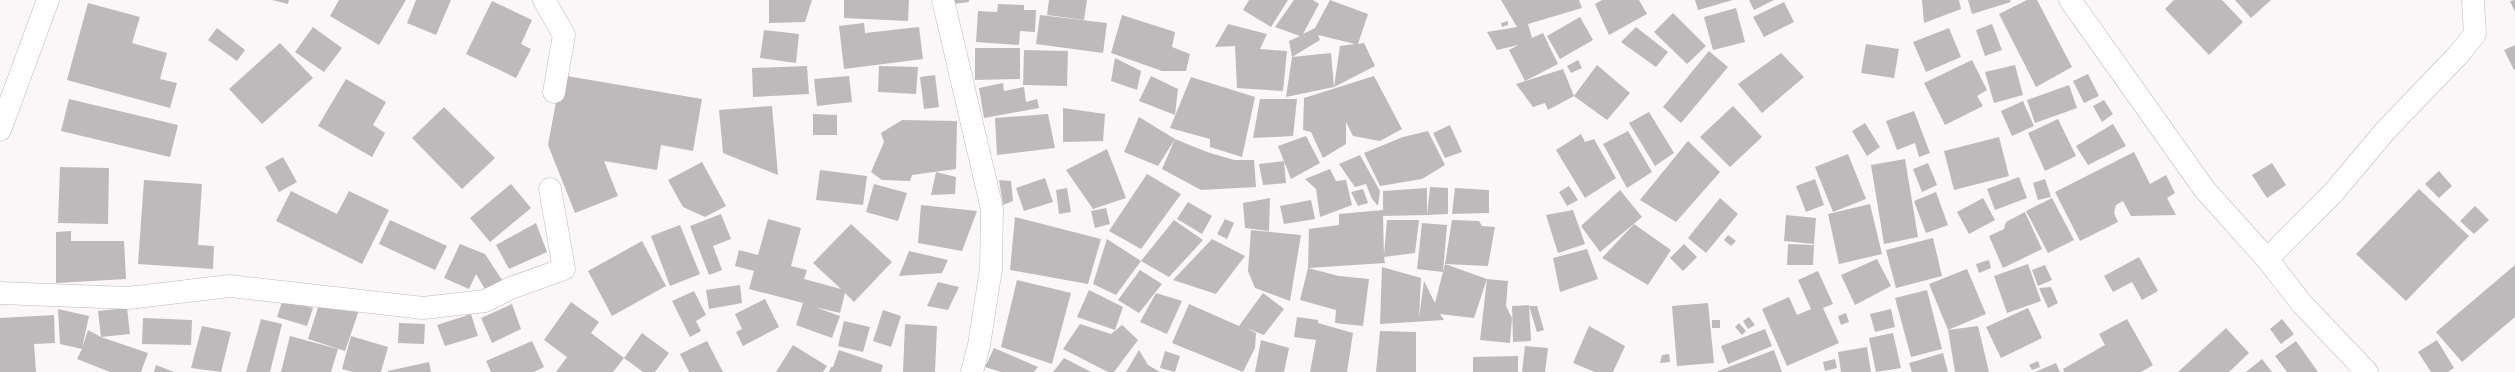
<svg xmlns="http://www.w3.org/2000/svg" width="2515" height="372" font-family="Literata,serif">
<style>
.building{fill:#bebabc}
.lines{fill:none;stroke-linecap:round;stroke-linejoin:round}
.minor-casing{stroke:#bfbabc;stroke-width:23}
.minor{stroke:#fff;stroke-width:22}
</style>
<rect width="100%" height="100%" fill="#fbf6f8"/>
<g class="building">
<path d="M272 0H289L288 4Z"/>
<path d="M339 0H406L379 45 330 16Z"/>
<path d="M416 0H451L436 35 407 23Z"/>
<path d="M769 0H812L805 22 769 23Z"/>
<path d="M844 0H909L908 21 844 18Z"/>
<path d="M954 0H969V2L954 4Z"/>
<path d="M1049 0H1087L1084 20 1047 15Z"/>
<path d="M1249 0H1288L1271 27 1243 10Z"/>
<path d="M1294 0H1313L1319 4 1303 34 1315 28 1330 0 1368 14 1358 44 1364 43 1375 66 1334 87 1340 46 1355 44 1318 35 1320 40 1292 57 1289 41 1300 36 1275 27Z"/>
<path d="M1501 0H1579L1582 8 1528 24 1532 38 1543 33 1558 64 1525 81 1509 50 1518 45 1497 50 1487 32 1517 27Z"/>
<path d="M1602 0H1639L1647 14 1609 35 1595 4Z"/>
<path d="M1695 0H1733L1698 10Z"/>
<path d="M1749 0H1774L1754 10Z"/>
<path d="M1922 0H1959L1961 9 1924 23Z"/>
<path d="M1968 0H2010L2011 2 1972 14Z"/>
<path d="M2027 0H2037L2072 67 2036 87 1999 14Z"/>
<path d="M2174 0H2222L2243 22 2209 55 2165 9Z"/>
<path d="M2235 0H2271L2251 18Z"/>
<path d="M2515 0V12L2510 1Z"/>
<path d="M492 1 532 20 521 44 531 49 516 78 466 54Z"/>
<path d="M1784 2 1794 22 1764 37 1753 17Z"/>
<path d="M88 3 140 17 132 43 167 53 160 79 177 83 170 108 67 80Z"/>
<path d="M998 4 1024 5V10H1036L1035 32 1020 31 1019 45 976 42 978 11 997 12Z"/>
<path d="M1736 8 1745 42 1713 50 1704 17Z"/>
<path d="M1673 13 1706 46 1687 64 1654 32Z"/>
<path d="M1040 15 1107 23 1103 53 1036 44Z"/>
<path d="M1122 15 1175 32 1172 47 1190 54 1186 71H1162L1111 53Z"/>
<path d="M1580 17 1593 40 1560 59 1547 36Z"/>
<path d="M1508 21V25L1502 27 1501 23Z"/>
<path d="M864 23 865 33 919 27 923 59 844 69 839 26Z"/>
<path d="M1228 24 1267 34 1260 49 1287 51 1283 91 1237 88 1235 46 1215 47Z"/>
<path d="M1992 24 2002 50 1985 56 1976 30Z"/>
<path d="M313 27 342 48 324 72 295 52Z"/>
<path d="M1636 27 1668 52 1656 67 1621 42Z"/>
<path d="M217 28 245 50 237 61 208 40Z"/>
<path d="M1949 28 1961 57 1926 72 1913 42Z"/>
<path d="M764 30 799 34 796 63 760 58Z"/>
<path d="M280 43 313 78 262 124 229 89Z"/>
<path d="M1866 44 1899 49 1894 78 1861 73Z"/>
<path d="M2515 45V69L2514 70 2504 50Z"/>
<path d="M975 48H1020V79L975 80Z"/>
<path d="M1024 50 1068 51 1067 86 1023 85Z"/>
<path d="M1709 51 1728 67 1681 123 1663 107Z"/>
<path d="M1331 53 1334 87 1286 97 1292 57Z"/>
<path d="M1781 53 1804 77 1762 113 1738 84Z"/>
<path d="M1115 58 1141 71 1137 90 1111 81Z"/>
<path d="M1578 60 1582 68 1571 73 1567 66Z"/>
<path d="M1972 60 1987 90 1977 96 1983 106 1945 125 1924 83Z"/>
<path d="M1597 65 1630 93 1607 120 1574 96Z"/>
<path d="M2015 65 2023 95 1994 103 1985 72Z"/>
<path d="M807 66 809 94 753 97 752 68Z"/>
<path d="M879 66 918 67 916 94 878 92Z"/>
<path d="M1563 69 1574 96 1548 110 1545 103 1533 107 1516 84Z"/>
<path d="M2088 74 2099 96 2084 103 2073 81Z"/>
<path d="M561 75 702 99 693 151 661 145 657 170 604 161 618 196 575 213 548 145Z"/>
<path d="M935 75 939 107 924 109 920 77Z"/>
<path d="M849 76 852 102 817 106 814 79Z"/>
<path d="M1151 76 1178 89 1175 115 1139 101Z"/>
<path d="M1374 76 1402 129 1380 141 1353 136 1346 122V144L1323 158 1311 132 1303 130 1304 98Z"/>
<path d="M1191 77 1255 97 1242 157 1210 147V139L1170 128Z"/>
<path d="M346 79 386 102 373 125 385 133 372 157 318 126Z"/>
<path d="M1003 83 1004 91 1024 87 1026 102 1037 99 1039 108 984 118 979 88Z"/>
<path d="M2069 85 2077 108 2035 123 2027 100Z"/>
<path d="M69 99 178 125 170 157 61 131Z"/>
<path d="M1260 99H1297L1293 136 1253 138Z"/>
<path d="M2104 100 2113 114 2102 122 2093 106Z"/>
<path d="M2023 101 2034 126 2012 136 2001 111Z"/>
<path d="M772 106 778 175 723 153 719 110Z"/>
<path d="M1733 106 1762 137 1730 167 1700 137Z"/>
<path d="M444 107 495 158 462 189 412 138Z"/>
<path d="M1063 108 1105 114 1103 141 1063 142Z"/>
<path d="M1914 111 1930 153 1919 157 1915 143 1897 150 1886 121Z"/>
<path d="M1649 112 1674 153 1655 166 1629 123Z"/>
<path d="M813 114 837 115V135H813Z"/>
<path d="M1048 114 1055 148 997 155 995 118Z"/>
<path d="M1139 117 1175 139 1158 166 1124 152Z"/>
<path d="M2058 119 2076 156 2045 171 2028 133Z"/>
<path d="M902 120 957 121 956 169 912 175 910 181 882 180 871 172 884 142 881 133Z"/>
<path d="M1865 123 1880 147 1867 156 1852 131Z"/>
<path d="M2113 124 2126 146 2088 165 2076 146Z"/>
<path d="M1450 125 1462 152 1445 158 1433 133Z"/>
<path d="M1428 131 1445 165 1422 179 1380 186 1364 153 1403 137Z"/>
<path d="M1628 131 1652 172 1627 188 1603 144Z"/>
<path d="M1581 134 1585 142 1594 139 1616 178 1585 198 1556 150Z"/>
<path d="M1306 136 1320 163 1291 179 1278 146Z"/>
<path d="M1999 137 2009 176 1954 190 1944 151Z"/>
<path d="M1175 139 1207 152 1234 160H1254L1256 187 1201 190 1162 169Z"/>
<path d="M1688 141 1720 172 1676 222 1640 200Z"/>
<path d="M1107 149 1126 198 1093 209 1066 170Z"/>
<path d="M2134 152 2150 184 2166 175 2175 193 2167 198 2176 215 2131 216 2123 201 2116 205 2114 213 2118 222 2080 241 2055 192Z"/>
<path d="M1848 154 1866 199 1833 212 1815 167Z"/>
<path d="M1360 155 1380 191 1378 206 1372 199 1366 184 1355 187 1339 164Z"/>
<path d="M283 157 297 182 279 192 265 167Z"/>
<path d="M1905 159 1918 237 1884 244 1871 165Z"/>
<path d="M1284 161 1286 183 1263 185 1259 164Z"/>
<path d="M702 162 726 206 705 217 683 207 668 180Z"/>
<path d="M1928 163 1937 185 1922 192 1913 169Z"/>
<path d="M2272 163 2286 185 2267 198 2252 175Z"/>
<path d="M60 167 109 168 108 224 58 223Z"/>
<path d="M1330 169 1336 181 1346 180 1352 205 1320 217 1316 189 1305 179Z"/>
<path d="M820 170 867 176 863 205 816 200Z"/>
<path d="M2439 171 2452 186 2439 198 2425 184Z"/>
<path d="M936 172 956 177 955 194 931 195Z"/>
<path d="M1147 174 1181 194 1141 249 1109 231Z"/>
<path d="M2019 177 2027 198 1995 210 1987 189Z"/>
<path d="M1045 178 1053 202 1024 211 1016 188Z"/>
<path d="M1815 179 1824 205 1806 212 1796 186Z"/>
<path d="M2045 179 2051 197 2038 200 2033 183Z"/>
<path d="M144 180 202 184 198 245 214 246 213 269 138 264Z"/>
<path d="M999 180 1011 181 1013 201 1003 205Z"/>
<path d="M511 184 531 208 490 242 470 218Z"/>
<path d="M874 184 907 193 898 221 866 212Z"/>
<path d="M1569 186 1578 200 1567 206 1559 192Z"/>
<path d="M1430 187 1448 188V214L1427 215Z"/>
<path d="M1067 188 1071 212 1059 214 1056 190Z"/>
<path d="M1427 188V215L1383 216 1384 255 1387 220H1419L1415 253 1384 257 1385 263 1308 268 1309 229 1339 225V214L1383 210V191Z"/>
<path d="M1455 188 1489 190V213L1452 214Z"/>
<path d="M1363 189 1368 203 1358 206 1351 192Z"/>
<path d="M2419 189 2469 236 2406 301 2356 254Z"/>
<path d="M1620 190 1642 217 1600 252 1581 226Z"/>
<path d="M291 191 337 214 349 191 389 210 362 264 276 221Z"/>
<path d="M1936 192 1948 225 1926 233 1914 201Z"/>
<path d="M1270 198 1269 231 1245 228 1243 203Z"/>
<path d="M1720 198 1738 214 1706 253 1688 238Z"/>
<path d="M1983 198 1995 220 1969 234 1957 212Z"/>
<path d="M2052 198 2074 240 2048 253 2026 211Z"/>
<path d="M1311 200 1315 219 1284 224 1280 206Z"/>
<path d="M1188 202 1212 216 1202 234 1177 219Z"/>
<path d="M1870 204 1882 254 1839 264 1828 214Z"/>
<path d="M921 205 977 211 962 251 918 243Z"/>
<path d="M2475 206 2489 220 2474 234 2460 221Z"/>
<path d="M1106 208 1110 224 1095 228 1091 211Z"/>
<path d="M1573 210 1585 244 1558 253 1546 215Z"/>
<path d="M2025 212 2042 249 2003 268 1989 236 2004 229 2006 222Z"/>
<path d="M721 214 731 239 713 246 722 270 709 275 690 226Z"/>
<path d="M1786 215 1816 218 1814 244 1784 241Z"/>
<path d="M1015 217 1101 239 1088 284 1010 270Z"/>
<path d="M768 219 801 228 791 266 807 270 804 279 841 289 813 263 851 224 892 262 854 302 845 293 840 313 815 307 840 316 832 338 796 325 803 303 749 289 754 271 735 266 739 250 758 255Z"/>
<path d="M1225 219 1234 223 1227 239 1217 234Z"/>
<path d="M390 220 447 246 435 270 379 244Z"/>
<path d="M1174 220 1203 240 1169 277 1141 261Z"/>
<path d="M1452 220 1479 221 1482 226 1495 227 1488 266 1445 264Z"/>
<path d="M536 223 547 252 509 269 496 245Z"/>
<path d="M1422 223 1447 225 1443 272 1417 269Z"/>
<path d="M1634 224 1671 250 1648 285 1602 258Z"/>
<path d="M680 225 700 274 670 286 651 236Z"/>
<path d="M1251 230 1301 235 1290 301 1255 288 1248 271Z"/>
<path d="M71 231V241H124L126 279 56 283V232Z"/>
<path d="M1728 235 1736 241 1731 246 1724 240Z"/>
<path d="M1933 238 1942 276 1896 288 1886 250Z"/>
<path d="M1107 239 1141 261 1116 295 1093 284Z"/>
<path d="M1212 239 1245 256 1216 294 1173 280Z"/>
<path d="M642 241 666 286 612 316 588 271Z"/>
<path d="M460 244 485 254 504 283 488 294 476 274 469 289 444 278Z"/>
<path d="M1684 244 1697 257 1683 271 1670 258Z"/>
<path d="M1788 244 1814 245 1813 265H1787Z"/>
<path d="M1587 249 1598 279 1560 292 1553 258Z"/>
<path d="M909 251 948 260 942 273 899 276Z"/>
<path d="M2139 257 2158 291 2142 300 2132 282 2113 292 2104 276Z"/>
<path d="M1877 259 1891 286 1855 305 1841 275Z"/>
<path d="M1989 260 1991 268 1979 273 1976 264Z"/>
<path d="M1445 264 1487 279 1474 318 1440 314 1444 320 1380 324 1382 267 1421 278 1419 318 1424 281 1435 303Z"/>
<path d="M2028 264 2041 301 2007 313 1994 276Z"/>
<path d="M2045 265 2052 280 2038 286 2032 270Z"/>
<path d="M2515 265V317L2462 362 2436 332Z"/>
<path d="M1308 268 1339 276 1369 279 1363 326 1335 323 1336 310 1300 300Z"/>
<path d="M1967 269 1986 314 1948 330 1929 284Z"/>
<path d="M1140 270 1162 284 1139 313 1118 300Z"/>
<path d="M1818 271 1833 304 1823 308 1839 343 1787 366 1762 309 1789 297 1797 315 1811 309 1798 280Z"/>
<path d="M1487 279 1508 281 1506 306 1512 318 1510 343 1480 340Z"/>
<path d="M1017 280 1071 293 1052 364 1001 347Z"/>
<path d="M938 282 959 287 948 310 927 306Z"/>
<path d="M740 285 742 303 709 309 706 290Z"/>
<path d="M2051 287 2058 303 2048 308 2039 288Z"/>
<path d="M1089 290 1123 307 1115 330 1077 317Z"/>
<path d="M1927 290 1942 349 1911 357 1895 298Z"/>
<path d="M694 291 706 315 696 321 701 331 690 337 672 301Z"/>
<path d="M1156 293 1182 301 1167 334 1140 322Z"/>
<path d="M1263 293 1284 309 1264 335 1246 328 1256 333 1255 348 1243 372 1172 343 1189 304 1239 326Z"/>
<path d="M321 298 359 310 345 351 308 339Z"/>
<path d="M283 299 313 308 307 326 277 317Z"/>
<path d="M765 299 779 327 743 346 736 332 742 329 735 314Z"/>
<path d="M571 302 599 322 591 333 624 358 613 372H556L567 357 544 340Z"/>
<path d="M1708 303 1714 363 1677 366 1672 306Z"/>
<path d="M512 304 521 329 492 343 481 318Z"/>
<path d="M1529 305 1531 341 1513 342 1512 306Z"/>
<path d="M1529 306H1537L1544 330 1537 332Z"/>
<path d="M127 308 130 334 101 337 98 311Z"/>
<path d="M2028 308 2042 338 2001 358 1986 327Z"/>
<path d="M58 309 89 316 82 348 88 330 101 337 148 353 141 372H110L77 359 82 349 60 344Z"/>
<path d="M1891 309 1895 327 1875 332 1870 314Z"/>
<path d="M883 310 901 316 891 347 873 341Z"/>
<path d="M1846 313 1849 322 1841 325 1838 316Z"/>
<path d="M471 314 478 336 445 346 437 325Z"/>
<path d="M54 315 55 343 34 344 36 372H0V318Z"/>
<path d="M1297 317 1318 320V323L1353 333 1347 372H1310L1316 340 1294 337Z"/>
<path d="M1749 317 1755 325 1748 329 1743 321Z"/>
<path d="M143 318 192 320 191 345 142 344Z"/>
<path d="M261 319 282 324 270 372H246Z"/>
<path d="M2127 319 2153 365 2141 372H2064L2063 369 2105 345 2099 334Z"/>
<path d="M2282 319 2294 334 2281 344 2270 329Z"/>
<rect x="1712" y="320" width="8" height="8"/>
<path d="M844 321 870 327 863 352 838 346Z"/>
<path d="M399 323 425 324 424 344 398 343Z"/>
<path d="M1739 323 1746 331 1742 335 1735 327Z"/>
<path d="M905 324 937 326 935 372H903Z"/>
<path d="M1080 324 1111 334 1122 325 1138 340 1114 372H1108L1063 349Z"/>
<path d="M202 326 231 332 221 372 191 368Z"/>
<path d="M1589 326 1625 346 1613 372H1595L1573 363Z"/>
<path d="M1978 326 1989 372H1955L1948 330Z"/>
<path d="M2226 328 2249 353 2229 372H2178Z"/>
<path d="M1765 329 1772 346 1728 364 1721 346Z"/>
<path d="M1380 331 1416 332V372H1376Z"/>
<path d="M642 333 669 353 655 372H643L624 358Z"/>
<path d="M1893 333 1901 368 1876 372 1869 338Z"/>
<path d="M290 336 338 349 331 372H281Z"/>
<path d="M351 336 388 347 381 372H353L342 369Z"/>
<path d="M1261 340 1289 348 1284 372H1255Z"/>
<path d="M2437 340 2454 368 2448 372H2431L2418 352Z"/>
<path d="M532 341 544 367 534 372H491L486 361Z"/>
<path d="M707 341 723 372H689L680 354Z"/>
<path d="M2296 341 2318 372H2287L2275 356Z"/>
<path d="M793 345 827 366 823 372H776Z"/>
<path d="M1525 346 1548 348 1545 372H1522Z"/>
<path d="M1867 347 1871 372H1841L1838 352Z"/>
<path d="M994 348 1038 367 1034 372H1001L985 367Z"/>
<path d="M839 350 883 365 881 372H829L831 367H833Z"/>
<path d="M1139 350 1148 365 1160 372H1126Z"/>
<path d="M1774 350 1782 372H1718V371Z"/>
<path d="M1165 351 1180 356 1175 372 1160 368Z"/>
<path d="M1943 353 1948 372H1912L1909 363Z"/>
<path d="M1669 354 1670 362 1660 363 1662 355Z"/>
<path d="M1518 356V372H1473V357Z"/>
<path d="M1064 358 1091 372H1053Z"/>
<path d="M1835 359 1837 368 1825 371 1823 362Z"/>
<path d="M2262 359 2272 372H2246Z"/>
<path d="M2038 361 2040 367 2032 370 2029 365Z"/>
<path d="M429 362 431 372H388V371Z"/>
<path d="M2056 363 2060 372H2035Z"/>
<path d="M156 365 174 372H154Z"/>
</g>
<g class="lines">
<g class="minor-casing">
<g id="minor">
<path d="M544 0 564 35 554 92"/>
<path d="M943 0 992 209 991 269 979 345 972 372"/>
<path d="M2070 0 2205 190 2267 259 2303 305 2367 372"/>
<path d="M0 130 48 0"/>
<path d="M2267 259 2333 193 2386 130 2458 55 2475 34 2473 0"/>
<path d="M0 293 128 298 230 286 423 308 485 301 511 288 564 269 550 189"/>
</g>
</g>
<use href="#minor" class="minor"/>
</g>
</svg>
